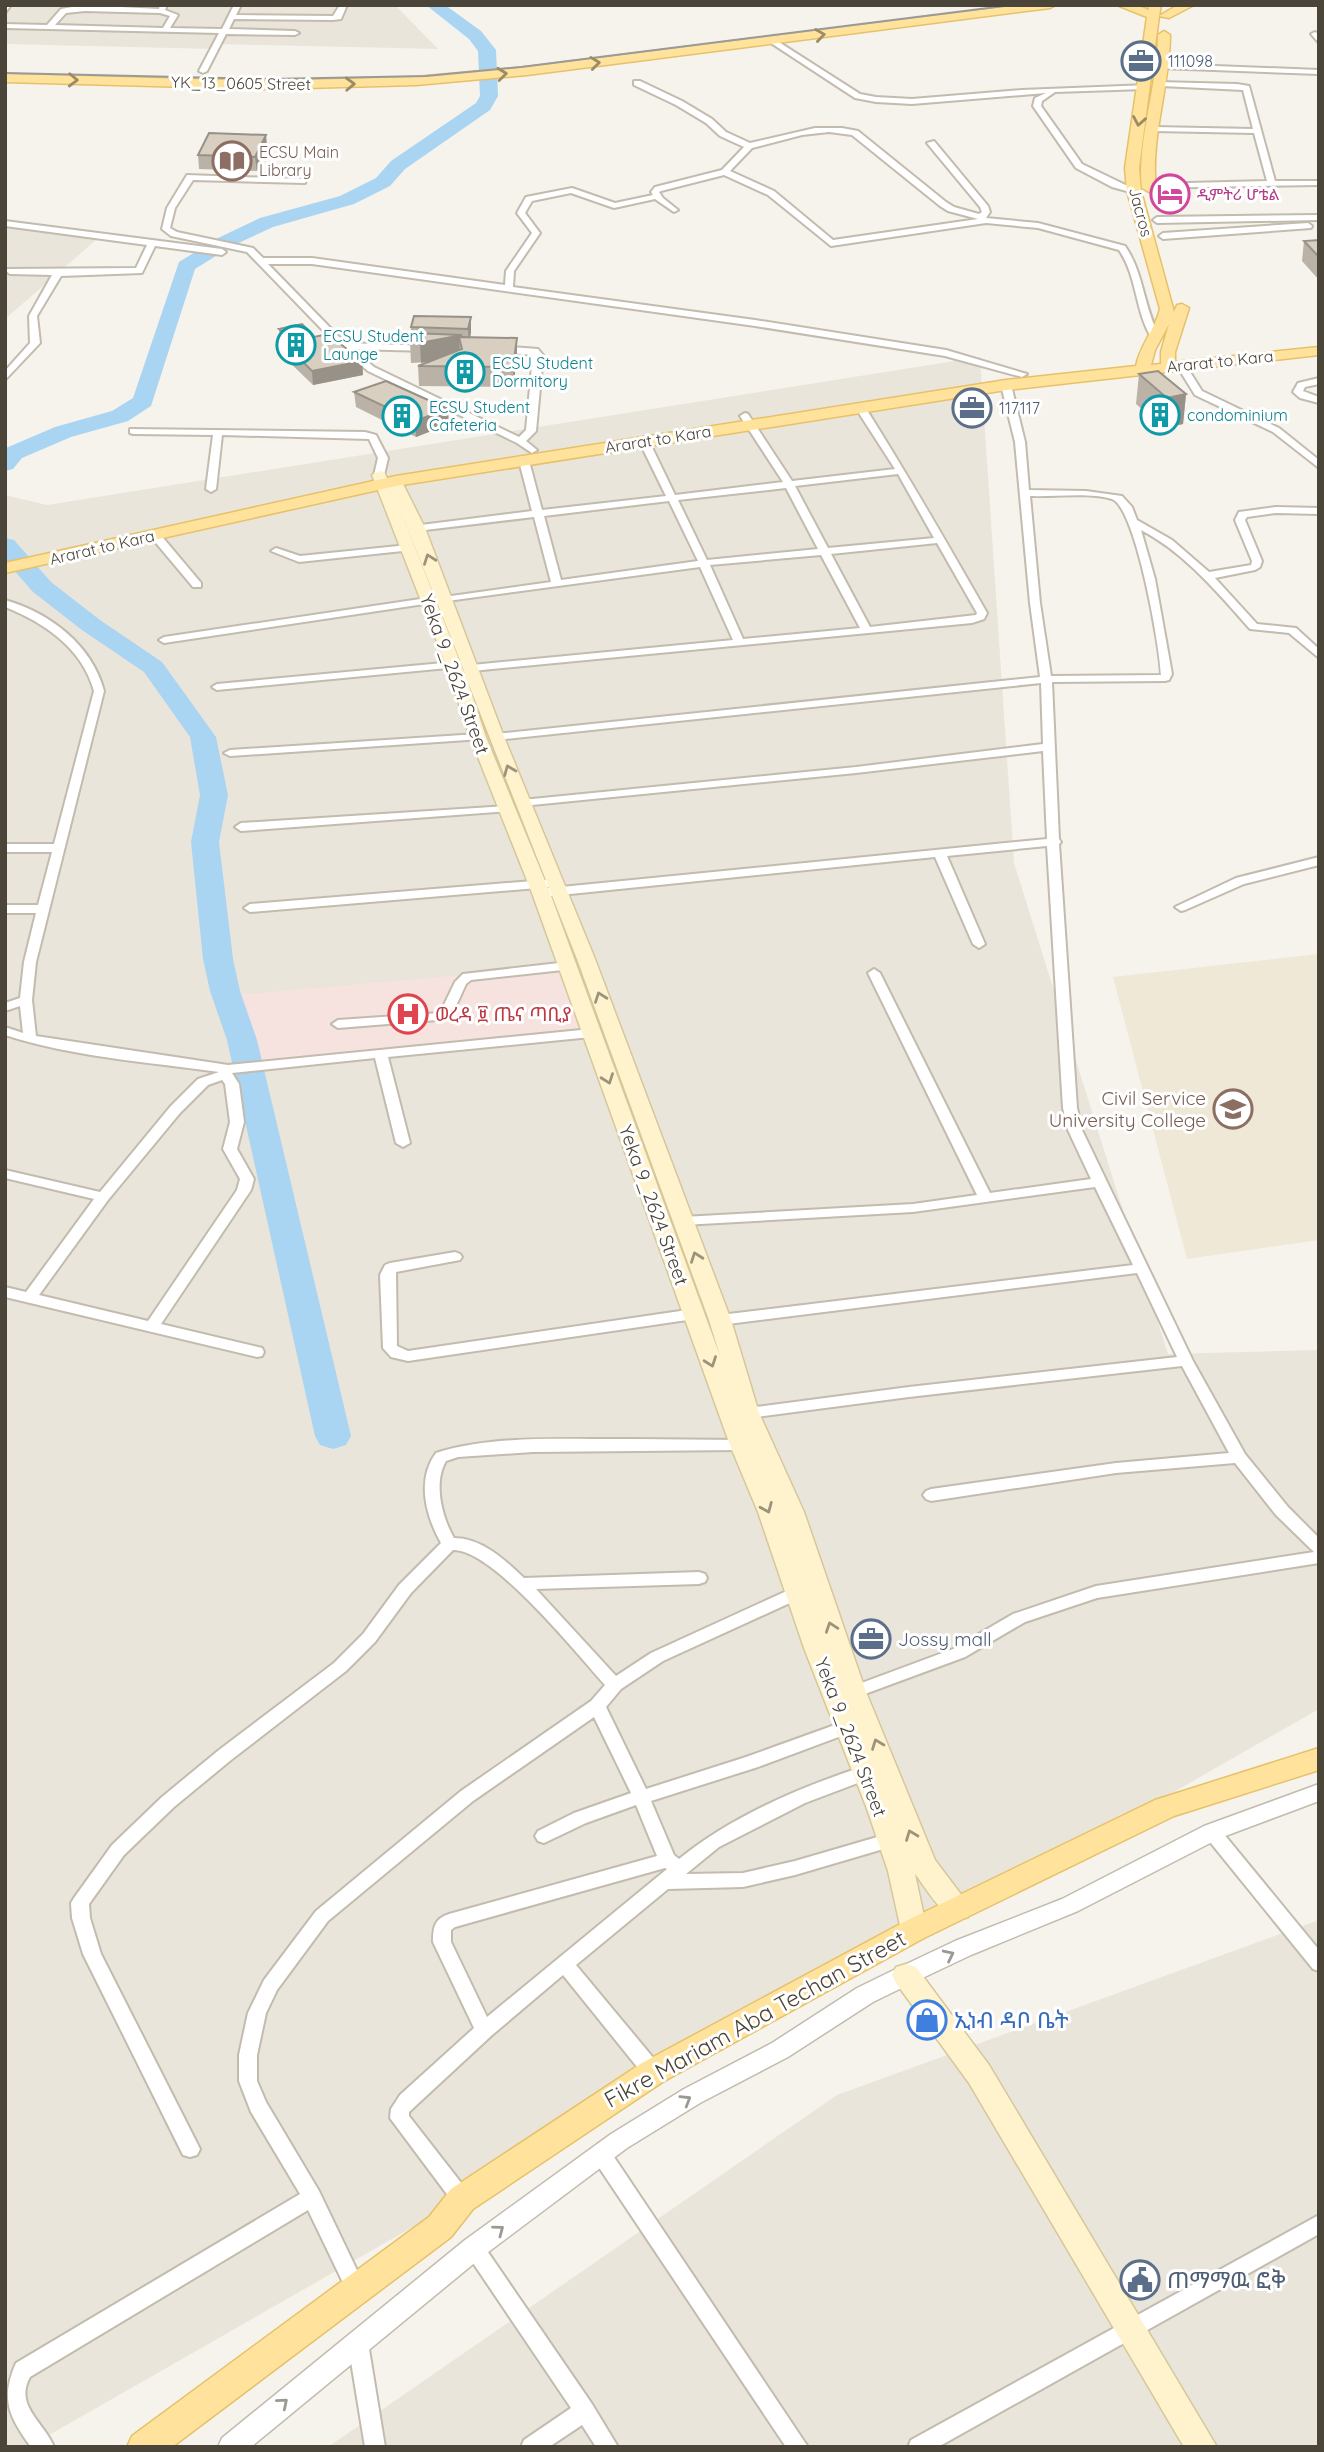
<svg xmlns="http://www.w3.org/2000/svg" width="1324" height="2452" font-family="Quicksand,'Noto Sans Ethiopic',sans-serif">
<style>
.residential{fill:#eae5da}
.education{fill:#efe8d6}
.medical{fill:#f6e3e0}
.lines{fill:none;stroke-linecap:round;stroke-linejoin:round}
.river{fill:#a9d4f2;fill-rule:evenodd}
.minor-casing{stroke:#c2bbae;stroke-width:4}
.tertiary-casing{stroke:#c2bbae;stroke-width:3}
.secondary-casing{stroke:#d6c79b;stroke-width:3}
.primary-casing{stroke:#e6c16a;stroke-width:3}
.minor{fill:#fff;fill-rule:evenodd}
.tertiary{fill:#fff;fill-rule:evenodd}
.secondary{fill:#fff3cd;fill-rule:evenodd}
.primary{fill:#ffe39c;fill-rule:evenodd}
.tram{stroke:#9a9a9a;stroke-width:2}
.wall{fill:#bab2a6}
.shaded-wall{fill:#979187}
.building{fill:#d8cfc1;stroke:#979187;stroke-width:2}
.oneway{stroke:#9c8c66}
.oneway2{stroke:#9c937c}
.oneway3{stroke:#9c9892}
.labels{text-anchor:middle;stroke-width:6;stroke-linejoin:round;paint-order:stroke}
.far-service-label{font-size:16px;fill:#4e5e75;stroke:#fff;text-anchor:start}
.far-street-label{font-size:16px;fill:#4b4439;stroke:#fff}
.far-education-label{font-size:16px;fill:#785e54;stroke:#fff;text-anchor:start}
.far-hotel-label{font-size:16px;fill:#b23c85;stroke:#fff;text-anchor:start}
.far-culture-label{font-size:16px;fill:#0d838f;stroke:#fff;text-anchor:start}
.street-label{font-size:19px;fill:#4b4439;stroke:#fff}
.health-label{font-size:19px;fill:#be3a42;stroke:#fff;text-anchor:start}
.education-label{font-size:19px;fill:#785e54;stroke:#fff;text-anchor:end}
.service-label{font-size:19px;fill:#4e5e75;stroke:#fff;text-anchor:start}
.near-street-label{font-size:23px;fill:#4b4439;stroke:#fff}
.near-shop-label{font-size:23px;fill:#366cbe;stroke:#fff;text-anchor:start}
.near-service-label{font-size:23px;fill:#4e5e75;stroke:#fff;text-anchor:start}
</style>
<rect width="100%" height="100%" fill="#f6f3ec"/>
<g class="residential">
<path d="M5 5H395L438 49 217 44 215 49 5 44Z"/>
<path d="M5 226 97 239 5 319Z"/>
<path d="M980 357 1014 863 1168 1354 1319 1350V1709L28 2447H5V495L47 505Z"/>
<path d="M1319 1920V2447H328L837 2095Z"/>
</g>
<path class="education" d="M1319 954V1240L1187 1259 1113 977Z"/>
<path class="medical" d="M568 966 591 1033 244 1067 226 996Z"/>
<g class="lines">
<g class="river">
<path d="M426 5H445L481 31 496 50 498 96 490 110 405 169 390 186 354 204 273 227 232 246 195 269 151 406 128 421 71 437 22 458 13 469 5 471 6 448 55 427 112 411 133 398 179 262 218 238 260 218 340 196 376 178 391 161 476 103 480 96 478 51 469 39Z"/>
<path d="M5 538 14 540 51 582 100 620 162 662 216 737 228 795 219 842 233 959 240 991 257 1040 351 1436 346 1445 333 1449 320 1445 315 1436 227 1040 210 991 203 959 191 842 200 795 190 737 144 672 82 630 33 592 5 560Z"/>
</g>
<g class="minor-casing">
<g id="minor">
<path d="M5 5H11L5 13Z"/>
<path d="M83 5 159 9 160 5H167L165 10 178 15 170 28 222 29 234 5H241L236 15 333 16 340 5H347L341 19 333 20 234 19 229 29 295 31 299 33 295 35 226 34 207 71 203 73 199 71 219 33 5 28V24L47 25 61 9ZM85 11 160 13 170 16 163 28 55 25 66 13Z"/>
<path d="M1315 32 1319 34V43L1311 34Z"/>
<path d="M774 39 860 94 876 97 912 99 1022 90 1148 85 1149 87 1145 89 1055 92 1042 101 1041 106 1082 164 1138 191 1134 193 1112 187 1076 168 1033 106 1035 98 1046 93 912 104 876 102 855 98 771 43 770 41Z"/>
<path d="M1164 64 1319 70V74L1161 68 1160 66Z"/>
<path d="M634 81H640L682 101 712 119 726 132 750 143 815 128H842L858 131 946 202 954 207 979 214 982 212 980 207 927 143 934 141 988 206 990 212 986 218 1038 223 1125 246C1144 273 1143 306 1159 335L1151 337C1135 310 1137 276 1119 250L1038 228 986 223 831 246 768 195 724 175 661 191 659 192 663 198 678 210 674 212 655 199 614 208 571 193 532 201 525 213 540 233 514 271 513 287 755 320 946 350 1027 374 1022 377 945 356 755 326 312 264H268L345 343 432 346V350L429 351 352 349 374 367 519 437 526 430 533 355 498 352 493 349 498 346 538 349 543 355 536 431 526 441 537 450 532 453 517 443 368 371 340 348 247 252 171 236 162 229 167 208 187 175 302 179 306 181 305 183 193 180 175 208 170 228 177 232 253 248 263 258H312L505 285 506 271 532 233 517 213 526 197 572 188 615 203 653 195 651 192 655 187 722 170 744 147 720 136 706 123 676 105 634 85ZM829 132 852 135 940 206 948 211 978 219 833 240 774 191 730 171 752 148 802 135Z"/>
<path d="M1158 82 1237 84 1249 86 1275 181H1319V185L1145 188V184H1148L1267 181 1254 133 1154 131 1150 129 1154 127 1253 129 1243 90 1161 86H1158Z"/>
<path d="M1319 215V220L1157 223 1153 220 1157 217Z"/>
<path d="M5 221 222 249 226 252 222 255 155 246 142 273 61 276 37 316 40 343 5 380V371L30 343 29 316 52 275 10 274 6 271 7 269 136 268 147 245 5 226Z"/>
<path d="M1308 223 1312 226 1311 228 1163 239 1159 236 1163 233Z"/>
<path d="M1182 363 1185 364 1202 391 1279 428 1319 460V468L1273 432 1195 395 1177 366Z"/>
<path d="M1319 378V384L1305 387 1303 391 1319 397V403L1300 398 1293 392 1298 383Z"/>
<path d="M1006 382 1011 385 1025 442 1029 490 1086 491 1122 496 1132 507 1137 520 1172 540 1209 572 1251 565 1252 561 1235 520 1239 512 1276 507 1319 508V514L1276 513 1247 517 1245 520 1262 561 1260 567 1255 570 1215 578 1257 624 1296 628 1319 649V658L1289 633 1250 629C1218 593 1185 553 1141 530L1155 579 1172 674 1169 680 1165 681 1052 682 1059 839 1061 842 1059 844 1077 1108 1082 1130 1193 1361 1245 1454 1288 1507 1319 1538V1563L1097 1598 1025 1622 965 1657 854 1698 848 1696 846 1692 848 1688 953 1649 1013 1614 1096 1586 1314 1552 1276 1515 1235 1463 1116 1473 931 1501 926 1499 923 1495 926 1491 931 1489 1116 1463 1229 1453 1182 1366 909 1397 748 1418 743 1417 740 1413 743 1409 748 1408 909 1387 1177 1357 1137 1273 720 1325 713 1320 720 1315 1133 1265 1095 1187 913 1212 683 1225 676 1221 683 1217 913 1204 977 1195 868 973 874 969 880 973 990 1193 1091 1179 1068 1130 1063 1108 1047 846 947 856 985 944 979 948 973 944 935 857 541 897 535 893 541 889 1047 839 1043 751 856 773 522 806 516 803 522 800 856 767 1043 744 1041 683 496 740 490 737 496 734 1040 677 1030 603 1015 442 1001 385ZM1030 496C1053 497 1090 492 1112 499 1136 508 1160 647 1161 675L1051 676 1040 603Z"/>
<path d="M860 404 865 407C908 475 947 543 987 613L984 619 972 623 472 671 467 668 472 665 733 640 700 567 440 602V598L444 597 551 582 534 517 417 531 412 528 413 526 532 511 519 461 524 458 529 461 542 510 666 496 639 441 644 438 649 441 675 495 783 482 740 416 745 413 748 414 792 481 895 469 855 407ZM898 474 934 538 828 548 795 486ZM786 488 818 549 707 560 678 500ZM669 501 698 561 561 580 544 516ZM937 543 977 613 976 615 870 627 831 554ZM821 555 860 628 743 639 710 565Z"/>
<path d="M130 429 365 432 376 435 388 458 384 475 379 478 374 475 378 458 369 439 222 435 216 489 211 492 206 489 213 435 133 434 130 433Z"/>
<path d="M155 532 159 533 201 583V587H193L151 537 150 535Z"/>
<path d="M408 545 412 546V550L299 562 271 551 276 548 300 556Z"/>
<path d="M427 598 431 599V603L164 643 159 640 164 637Z"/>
<path d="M5 600C50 613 92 645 104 691L36 962 32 1000 36 1036 228 1065 591 1029 597 1033 591 1037 388 1057 410 1143 403 1147 396 1143 375 1058 232 1073 239 1084 244 1122 237 1149 254 1179 251 1190 161 1324 262 1348 264 1352 262 1356 257 1357 5 1297V1287L26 1292 94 1199 5 1178V1170L100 1192 170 1107 198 1079 219 1072C148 1062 73 1057 5 1035V1027L23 1033 20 1006 5 1011V1003L20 998 24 962 36 913H5V905H38L52 852H5V844H54L94 691C82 648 45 623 5 607ZM222 1080 225 1084 230 1122 223 1149 240 1179 237 1190 148 1321 39 1295 108 1200 180 1113 208 1085Z"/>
<path d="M454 662 459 665 458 667 217 690 212 687 217 684Z"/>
<path d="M478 734 482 735V739L230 756 224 753 230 750Z"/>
<path d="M507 806 513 809 511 811 241 831 235 827 241 823Z"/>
<path d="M1319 857V865L1244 884 1185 910 1181 911 1175 907 1236 878Z"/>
<path d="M545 880 549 881 551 884 549 887 250 912 244 908 250 904Z"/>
<path d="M568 962 572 963 574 966 572 969 471 980 466 984 450 1019 338 1028 332 1024 338 1020 440 1013 455 982 463 974Z"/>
<path d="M455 1252 460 1254 462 1257 460 1260 396 1272 397 1346 408 1351 694 1309 701 1314 694 1319 408 1361 391 1357 383 1348 380 1275 385 1265 390 1263Z"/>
<path d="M633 1439 741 1440 746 1441 749 1445 746 1449 741 1450 533 1452 458 1457 446 1461C433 1483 442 1517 454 1538 482 1538 505 1560 524 1578L699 1572 705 1574 707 1578 705 1582 699 1584 536 1589 616 1676 651 1653 791 1589H803L805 1593 803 1597 663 1661 621 1689 606 1707 646 1789 746 1757 846 1721 852 1722 854 1727 852 1732 758 1767 651 1801 674 1855 679 1859C732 1816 800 1787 865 1766L871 1768 874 1773 871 1778 805 1803 719 1847 686 1874 743 1873 795 1861 891 1833 897 1835 900 1840 897 1845 795 1875 743 1887 668 1889 576 1965 660 2066 662 2072 660 2078 653 2080 646 2078 563 1975 491 2036 409 2112V2116L469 2193 472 2199 469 2205 462 2208 455 2205 390 2118 391 2109 400 2095 474 2028 433 1942C433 1928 434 1919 449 1914L657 1856 636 1805 586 1823 544 1843 538 1841 535 1836 538 1831 574 1813 631 1793 594 1717 473 1801 328 1921 277 1990 266 2013 257 2055V2081L266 2102 319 2191 365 2287 362 2293 355 2296 348 2293 308 2210 30 2377C14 2406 44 2422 54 2447H31C9 2417 0 2399 16 2363L300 2194 251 2112 239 2081V2055L248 2013 264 1980 316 1911 461 1791 591 1701 605 1685C577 1654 493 1549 453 1550L411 1593 375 1642 346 1671 231 1760 174 1807 124 1855 89 1904 90 1918 101 1954 200 2149 197 2155 190 2157 183 2155 83 1954 72 1918 71 1903 74 1898 112 1845 162 1797 219 1750 334 1663 363 1634 399 1585 441 1543C426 1516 416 1480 436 1453 495 1434 571 1440 633 1439ZM665 1868 667 1869 487 2017 451 1942V1930L455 1927Z"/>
<path d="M1212 1825 1218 1827 1319 1950V1971L1313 1969 1206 1837 1203 1832 1206 1827Z"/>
<path d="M601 2146 608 2148 808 2447H786L594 2160 591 2154 594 2148Z"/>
<path d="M1319 2215V2234L938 2447H908L911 2440Z"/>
<path d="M474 2239 481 2242 592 2404 618 2447H596L582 2425 549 2447H521L524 2440 571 2408 467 2254 464 2248 467 2242Z"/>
<path d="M358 2334 365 2336 368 2343 385 2447H365L348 2343 351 2336Z"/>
</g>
</g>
<g class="tertiary-casing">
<path id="tertiary" d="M1319 1784V1801L1220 1838 1078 1911 971 1955 914 1982 873 2002 788 2057 700 2103 627 2148 483 2256 251 2447H218L222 2438 465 2240 611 2134 684 2089 772 2043 857 1988 898 1968 955 1941 1062 1899 1204 1826Z"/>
</g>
<g class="secondary-casing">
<g id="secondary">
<path d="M379 471 384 472 390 484 397 481 402 482 425 528 504 737 595 959 731 1320 759 1413 804 1512 866 1692 935 1860 972 1909 968 1917C945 1925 928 1890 915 1874L927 1930 924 1938 914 1941 904 1938 901 1930 888 1871 867 1809 804 1648 758 1512 730 1445 532 893 470 737 446 665 372 475ZM395 497 577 959 709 1320 720 1356 550 893 486 737 462 665Z"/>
<path d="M906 1964 916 1967 989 2065 1217 2447H1184L969 2083 896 1983 892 1975 896 1967Z"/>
</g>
</g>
<g class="primary-casing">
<g id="primary">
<path d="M1020 5H1056L1050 8 527 75 416 85 268 89 5 82V74L268 81 416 77 527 67Z"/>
<path d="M1117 5H1135L1149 10V5H1161L1159 16 1178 5H1194L1169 18 1159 16 1139 168 1141 191 1174 312 1177 305 1182 304 1189 308 1175 352V362L1319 347V355L1006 390 396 486 5 573V563L396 476 1006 380 1136 366C1140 345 1155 330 1160 309L1127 191 1125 168 1147 17ZM1169 324 1161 352V364L1151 365 1155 350Z"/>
<path d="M1164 31 1170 35C1170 86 1150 138 1156 188L1149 192 1142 188C1137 138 1158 86 1158 35Z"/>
<path d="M1319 1748V1770L1174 1816 924 1938 664 2081 473 2209 451 2237 172 2447H127L132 2436 429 2217 451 2189 642 2063 904 1922 1155 1800Z"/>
</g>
</g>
<use href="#minor" class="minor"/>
<use href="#tertiary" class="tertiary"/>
<use href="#secondary" class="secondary"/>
<use href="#primary" class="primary"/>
<path class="tram" d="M5 73 271 79 426 76 521 67 1012 5"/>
</g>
<g class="wall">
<path d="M266 135 267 149 257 171 199 169 198 155Z"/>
<path d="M1319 240V280L1302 261 1304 241Z"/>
<path d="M471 317V332L470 338 517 358 513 387 419 386 418 366 428 362 411 363 410 343 411 327Z"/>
<path d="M279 329 362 361 363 375 313 385 284 357 283 345 280 343Z"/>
<path d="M1139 374 1186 394 1183 424 1164 428 1136 404Z"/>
<path d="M354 392 449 424 416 437 356 407Z"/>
</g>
<g class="shaded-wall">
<path d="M266 135 267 149 257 171 255 157Z"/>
<path d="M471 317V332L469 344 468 329Z"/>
<path d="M462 335 463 355 459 337 460 355 421 363 420 343Z"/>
<path d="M517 338V358L513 387V367Z"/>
<path d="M362 361 363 375 313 385 312 371Z"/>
<path d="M1186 394 1183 424 1164 428 1167 398Z"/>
<path d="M448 409 449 424 416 437 415 421Z"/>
</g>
<g class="building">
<path d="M209 133 266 135 255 157 198 155Z"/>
<path d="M1319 240V257L1304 241Z"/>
<path d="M414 316 471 317 468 329 411 327Z"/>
<path d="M302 324 314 337 328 334 362 361 312 371 283 342 294 340 279 329Z"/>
<path d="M411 333 462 335 420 343H410Z"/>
<path d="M459 337 517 338 513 367 418 366 462 349Z"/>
<path d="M1158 371 1186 394 1167 398 1139 374Z"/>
<path d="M386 381 448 409 415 421 354 392Z"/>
</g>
<defs><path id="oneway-chevron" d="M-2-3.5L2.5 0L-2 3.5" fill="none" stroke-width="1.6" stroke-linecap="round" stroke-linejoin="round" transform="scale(1.75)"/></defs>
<g class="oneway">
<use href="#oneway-chevron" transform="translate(820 35) rotate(-8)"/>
<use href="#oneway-chevron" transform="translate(595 63) rotate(-7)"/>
<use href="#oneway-chevron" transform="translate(502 74) rotate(-6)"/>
<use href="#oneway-chevron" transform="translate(73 80) rotate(2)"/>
<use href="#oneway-chevron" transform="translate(350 84) rotate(-2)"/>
<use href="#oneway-chevron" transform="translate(1139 121) rotate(100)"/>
</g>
<g class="oneway2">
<use href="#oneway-chevron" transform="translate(429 559) rotate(-110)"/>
<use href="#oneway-chevron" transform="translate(509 770) rotate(-112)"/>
<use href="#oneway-chevron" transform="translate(600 997) rotate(-110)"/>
<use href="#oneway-chevron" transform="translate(608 1079) rotate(70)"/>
<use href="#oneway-chevron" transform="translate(696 1257) rotate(-110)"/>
<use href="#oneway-chevron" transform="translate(711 1362) rotate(70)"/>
<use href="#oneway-chevron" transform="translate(767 1508) rotate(67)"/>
<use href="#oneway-chevron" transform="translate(831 1627) rotate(-109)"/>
<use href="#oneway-chevron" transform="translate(877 1744) rotate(-111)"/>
<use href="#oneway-chevron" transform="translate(911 1835) rotate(-111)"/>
</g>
<g class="oneway3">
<use href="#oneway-chevron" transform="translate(949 1955) rotate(-26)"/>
<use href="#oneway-chevron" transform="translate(686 2100) rotate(-31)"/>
<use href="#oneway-chevron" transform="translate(499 2230) rotate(-37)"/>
<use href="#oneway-chevron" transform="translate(283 2403) rotate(-40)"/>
</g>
<defs>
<g id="office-ring" transform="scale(2.0125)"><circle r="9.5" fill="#fff" stroke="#5c6f8a" stroke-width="1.5"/><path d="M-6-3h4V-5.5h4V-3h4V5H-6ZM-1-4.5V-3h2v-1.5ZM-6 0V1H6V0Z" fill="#5c6f8a"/></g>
<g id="library-ring" transform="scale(2.0125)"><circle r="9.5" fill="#fff" stroke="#8d6e63" stroke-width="1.5"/><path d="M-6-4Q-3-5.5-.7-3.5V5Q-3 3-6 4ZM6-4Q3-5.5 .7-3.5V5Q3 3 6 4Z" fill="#8d6e63"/></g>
<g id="hotel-ring" transform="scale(2.0125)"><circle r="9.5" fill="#fff" stroke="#d1479c" stroke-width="1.5"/><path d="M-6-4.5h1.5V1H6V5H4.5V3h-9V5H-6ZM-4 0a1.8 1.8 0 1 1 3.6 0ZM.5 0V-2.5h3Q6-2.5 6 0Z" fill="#d1479c"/></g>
<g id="building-ring" transform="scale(2.0125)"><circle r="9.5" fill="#fff" stroke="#0f9aa8" stroke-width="1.5"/><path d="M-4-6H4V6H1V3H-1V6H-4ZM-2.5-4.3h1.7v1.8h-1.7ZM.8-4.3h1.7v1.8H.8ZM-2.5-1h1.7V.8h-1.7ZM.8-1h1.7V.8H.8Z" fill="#0f9aa8"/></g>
<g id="hospital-ring" transform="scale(2.0125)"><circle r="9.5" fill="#fff" stroke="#e0444e" stroke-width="1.5"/><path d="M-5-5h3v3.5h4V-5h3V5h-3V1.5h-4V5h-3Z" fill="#e0444e"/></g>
<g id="university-ring" transform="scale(2.0125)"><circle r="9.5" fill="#fff" stroke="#8d6e63" stroke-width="1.5"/><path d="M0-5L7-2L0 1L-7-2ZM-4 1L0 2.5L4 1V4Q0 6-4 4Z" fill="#8d6e63"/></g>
<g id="shop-ring" transform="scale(2.0125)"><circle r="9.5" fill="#fff" stroke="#3f7fe0" stroke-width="1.5"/><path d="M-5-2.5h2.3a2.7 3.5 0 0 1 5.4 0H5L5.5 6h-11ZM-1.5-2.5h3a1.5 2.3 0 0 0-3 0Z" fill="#3f7fe0"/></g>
<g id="civic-ring" transform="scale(2.0125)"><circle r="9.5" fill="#fff" stroke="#5c6f8a" stroke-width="1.5"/><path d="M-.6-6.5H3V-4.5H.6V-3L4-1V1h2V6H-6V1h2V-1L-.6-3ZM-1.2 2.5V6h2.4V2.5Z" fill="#5c6f8a"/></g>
</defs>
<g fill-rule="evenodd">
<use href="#office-ring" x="1141" y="61"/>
<use href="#library-ring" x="232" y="161"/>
<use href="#hotel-ring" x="1170" y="194"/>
<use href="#building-ring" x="296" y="345"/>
<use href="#building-ring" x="465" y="372"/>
<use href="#office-ring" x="972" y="408"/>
<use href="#building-ring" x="1160" y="415"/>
<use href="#building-ring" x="402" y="416"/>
<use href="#hospital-ring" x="408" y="1014"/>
<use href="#university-ring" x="1233" y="1109"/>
<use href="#office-ring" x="871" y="1639"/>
<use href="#shop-ring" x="927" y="2020"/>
<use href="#civic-ring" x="1140" y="2280"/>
</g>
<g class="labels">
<g class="far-service-label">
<text x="1168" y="67">111098</text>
<text x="999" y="414">117117</text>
</g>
<g class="far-street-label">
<text transform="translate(241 83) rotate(1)" y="6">YK_13_0605 Street</text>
<text transform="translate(1141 212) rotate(75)" y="6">Jacros</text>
<text transform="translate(1220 361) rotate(-6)" y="6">Ararat to Kara</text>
<text transform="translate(658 439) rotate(-9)" y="6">Ararat to Kara</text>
<text transform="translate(102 547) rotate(-13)" y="6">Ararat to Kara</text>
</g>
<g class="far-education-label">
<text x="259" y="158">ECSU Main<tspan x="259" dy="18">Library</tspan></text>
</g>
<g class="far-hotel-label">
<text x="1197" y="200">ዲምትሪ ሆቴል</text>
</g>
<g class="far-culture-label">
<text x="323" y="342">ECSU Student<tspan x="323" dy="18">Launge</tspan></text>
<text x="492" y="369">ECSU Student<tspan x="492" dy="18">Dormitory</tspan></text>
<text x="429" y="413">ECSU Student<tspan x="429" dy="18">Cafeteria</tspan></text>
<text x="1187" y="421">condominium</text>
</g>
<g class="street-label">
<text transform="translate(455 674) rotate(70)" y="7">Yeka 9_2624 Street</text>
<text transform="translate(654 1205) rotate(70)" y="7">Yeka 9_2624 Street</text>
<text transform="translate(851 1737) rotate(69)" y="7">Yeka 9_2624 Street</text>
</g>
<g class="health-label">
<text x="435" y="1021">ወረዳ ፱ ጤና ጣቢያ</text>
</g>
<g class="education-label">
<text x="1206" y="1105">Civil Service<tspan x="1206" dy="22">University College</tspan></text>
</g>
<g class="service-label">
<text x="898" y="1646">Jossy mall</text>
</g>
<g class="near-street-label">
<text transform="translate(755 2019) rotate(-29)" y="8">Fikre Mariam Aba Techan Street</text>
</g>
<g class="near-shop-label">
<text x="954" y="2028">ኢነብ ዳቦ ቤት</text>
</g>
<g class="near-service-label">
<text x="1167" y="2288">ጠማማዉ ፎቅ</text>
</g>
</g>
<rect width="1324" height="2452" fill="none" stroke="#4b4439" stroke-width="14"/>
</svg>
